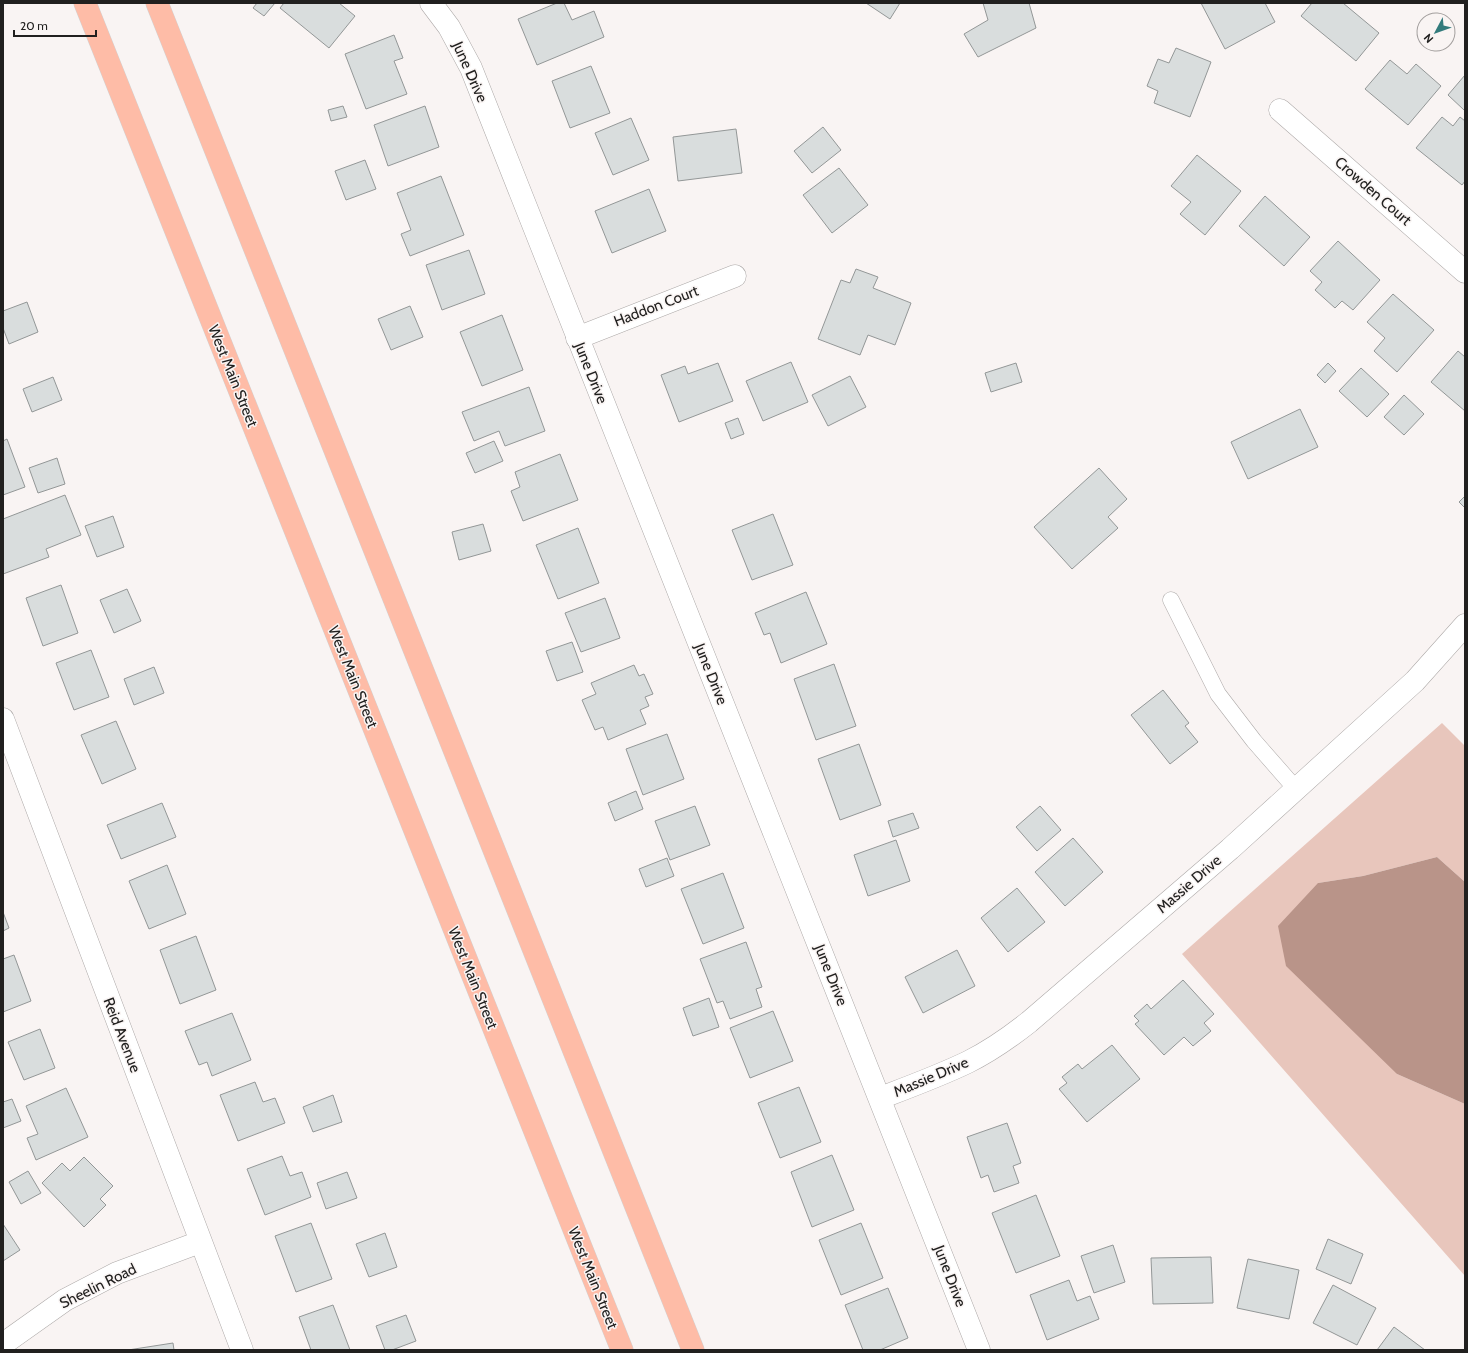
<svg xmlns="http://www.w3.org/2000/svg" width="1468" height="1353" font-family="Cabin,sans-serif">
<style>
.green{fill:#e8c6bc}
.water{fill:#b99489}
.building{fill:#d9dddd;stroke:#939797}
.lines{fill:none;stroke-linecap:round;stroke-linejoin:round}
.lane-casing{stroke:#ada9a8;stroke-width:17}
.street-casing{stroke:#ada9a8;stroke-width:23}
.primary-casing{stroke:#d3d2d2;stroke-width:23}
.lane{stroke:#fff;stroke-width:16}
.street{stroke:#fff;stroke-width:22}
.primary{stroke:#febca7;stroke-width:22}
.labels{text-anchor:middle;stroke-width:3;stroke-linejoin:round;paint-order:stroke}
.street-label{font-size:15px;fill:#21201f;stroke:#f9f4f3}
</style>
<rect width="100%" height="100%" fill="#f9f4f3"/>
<path class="green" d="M1442 723 1465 746V882L1437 857 1363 876 1318 883 1397 1074 1465 1104V1276L1182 954Z"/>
<path class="water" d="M1437 857 1465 882V1104L1397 1074 1286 966 1278 926 1318 883 1363 876Z"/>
<g class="building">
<path d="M257 3H275L264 16 253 8Z"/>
<path d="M284 3H339L355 16 329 48 280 8Z"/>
<path d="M557 3H564L572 20 594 11 604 37 537 65 518 19Z"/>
<path d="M866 3H900L890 19Z"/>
<path d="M983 3H1029L1036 28 978 57 964 34 988 20Z"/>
<path d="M1201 3H1265L1275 22 1225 49Z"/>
<path d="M1312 3H1343L1379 33 1356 61 1301 16Z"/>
<path d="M394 35 403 58 394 61 407 94 366 109 345 54Z"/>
<path d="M1176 48 1211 62 1190 117 1154 103 1158 91 1147 86 1158 59 1169 63Z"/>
<path d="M1390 60 1407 74 1416 64 1441 86 1408 125 1365 89Z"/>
<path d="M591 66 610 113 570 128 552 81Z"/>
<path d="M1465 75V108L1464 110 1448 95Z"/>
<path d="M343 106 347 117 331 121 328 110Z"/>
<path d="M425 106 439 147 388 166 374 125Z"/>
<path d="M1442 117 1453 126 1460 117 1465 121V181L1462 185 1416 148Z"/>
<path d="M631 118 649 160 613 175 595 133Z"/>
<path d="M823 127 841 150 812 173 794 151Z"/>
<path d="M736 129 742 173 678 181 673 137Z"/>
<path d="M1197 155 1241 191 1205 235 1180 214 1191 202 1171 186Z"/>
<path d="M365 160 376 189 346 200 335 171Z"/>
<path d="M839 168 868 205 832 233 803 195Z"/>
<path d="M441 176 464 235 410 256 401 234 411 230 397 193Z"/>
<path d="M649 189 666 231 612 253 595 211Z"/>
<path d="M1265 196 1310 237 1284 266 1239 226Z"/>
<path d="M1338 241 1380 280 1353 310 1342 301 1335 308 1315 290 1322 282 1310 271Z"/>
<path d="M469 250 485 294 442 310 426 265Z"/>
<path d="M856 269 878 277 873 288 911 303 895 345 868 335 860 355 818 339 841 280 850 283Z"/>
<path d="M1393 294 1434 330 1397 372 1374 351 1385 338 1367 322Z"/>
<path d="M27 302 38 332 9 344 3 328V311Z"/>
<path d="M410 306 423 337 391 350 378 319Z"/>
<path d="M502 315 523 370 482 386 460 332Z"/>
<path d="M1458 351 1465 357V411L1431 382Z"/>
<path d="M791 362 808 402 763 421 746 381Z"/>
<path d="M718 363 733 401 679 422 661 375 685 366 688 374Z"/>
<path d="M1016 363 1022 382 991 392 985 373Z"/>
<path d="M1328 363 1336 371 1325 383 1317 375Z"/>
<path d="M1361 368 1389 394 1367 417 1339 391Z"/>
<path d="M850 376 866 407 828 426 812 395Z"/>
<path d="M53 377 62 400 32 412 23 389Z"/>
<path d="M529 387 545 431 505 446 499 431 474 441 462 412Z"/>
<path d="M1404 395 1424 414 1404 435 1384 417Z"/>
<path d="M1300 409 1318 447 1248 479 1231 442Z"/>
<path d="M738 418 744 434 731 439 725 423Z"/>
<path d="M7 439 25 487 3 495V441Z"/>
<path d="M494 441 503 461 475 473 466 453Z"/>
<path d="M560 454 578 500 523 521 511 491 520 487 515 472Z"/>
<path d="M57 458 65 484 38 493 29 468Z"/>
<path d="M1099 468 1127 499 1108 517 1118 528 1072 569 1034 527Z"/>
<path d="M65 495 81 535 46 549 49 557 3 574V519Z"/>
<path d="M1465 496V508L1459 502Z"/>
<path d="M773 514 793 565 752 580 732 530Z"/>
<path d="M113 516 124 547 97 557 85 526Z"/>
<path d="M483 524 491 551 459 560 452 532Z"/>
<path d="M578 528 599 583 558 599 536 545Z"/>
<path d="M61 585 78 633 43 646 26 598Z"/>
<path d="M127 589 141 621 114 633 100 600Z"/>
<path d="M806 592 827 644 781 663 770 633 764 635 755 613Z"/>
<path d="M605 598 620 638 581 652 565 613Z"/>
<path d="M572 642 583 672 557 681 546 651Z"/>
<path d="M91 650 109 697 74 710 56 663Z"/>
<path d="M834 664 856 726 816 740 794 679Z"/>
<path d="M634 665 639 676 644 674 653 694 645 697 649 706 640 710 646 724 608 740 603 727 595 730 582 700 596 694 591 683Z"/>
<path d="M154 667 164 693 134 705 124 679Z"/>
<path d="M1163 690 1189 723 1185 726 1198 742 1170 764 1131 715Z"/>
<path d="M116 721 136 769 102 784 81 735Z"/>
<path d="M667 734 684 779 643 795 626 749Z"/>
<path d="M859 744 881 805 840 820 818 759Z"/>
<path d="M636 791 643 809 615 821 608 803Z"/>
<path d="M162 803 176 837 121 859 107 825Z"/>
<path d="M695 806 710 845 670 860 655 821Z"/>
<path d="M1040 806 1061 830 1037 851 1016 827Z"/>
<path d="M913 813 919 828 893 837 888 821Z"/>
<path d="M1073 838 1103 872 1065 906 1035 872Z"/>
<path d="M896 840 910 881 868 896 854 855Z"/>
<path d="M667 858 674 876 646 887 639 869Z"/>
<path d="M167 865 186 914 149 929 129 881Z"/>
<path d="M723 873 744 928 703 944 681 889Z"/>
<path d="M1017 888 1045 922 1008 952 981 918Z"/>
<path d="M3 912 9 928 3 931Z"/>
<path d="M196 936 216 990 180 1004 160 950Z"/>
<path d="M746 942 762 987 756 989 762 1007 730 1019 723 1001 717 1003 700 959Z"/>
<path d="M957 950 975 986 923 1013 905 977Z"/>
<path d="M14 955 31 1001 3 1012V959Z"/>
<path d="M1183 980 1214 1014 1204 1023 1211 1031 1193 1046 1184 1037 1164 1055 1135 1024 1139 1021 1134 1016 1147 1004 1151 1009Z"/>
<path d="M709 998 719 1027 693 1036 683 1008Z"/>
<path d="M773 1011 793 1061 750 1078 730 1028Z"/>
<path d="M232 1013 251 1060 212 1076 207 1062 199 1065 185 1031Z"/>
<path d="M40 1029 55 1068 24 1080 8 1042Z"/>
<path d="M1112 1045 1140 1079 1087 1122 1059 1089 1067 1083 1062 1077 1078 1064 1082 1069Z"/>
<path d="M255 1082 263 1102 275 1098 285 1123 238 1141 220 1095Z"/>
<path d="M799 1087 821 1142 780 1158 758 1103Z"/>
<path d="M66 1088 88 1137 36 1160 27 1138 38 1134 26 1106Z"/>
<path d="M333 1095 342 1122 313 1132 303 1107Z"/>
<path d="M12 1099 21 1121 3 1128V1102Z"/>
<path d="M1007 1123 1021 1163 1013 1166 1019 1183 994 1192 988 1175 981 1178 967 1137Z"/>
<path d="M832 1155 854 1210 812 1227 791 1172Z"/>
<path d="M282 1156 290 1176 302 1172 311 1197 265 1215 247 1169Z"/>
<path d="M84 1157 113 1186 100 1199 106 1205 84 1227 42 1183 62 1163 70 1171Z"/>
<path d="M28 1171 41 1193 21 1204 9 1182Z"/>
<path d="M347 1172 357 1198 326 1209 317 1183Z"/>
<path d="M1036 1195 1060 1256 1016 1273 992 1213Z"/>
<path d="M311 1223 332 1279 296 1292 275 1236Z"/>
<path d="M861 1223 883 1278 841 1295 819 1240Z"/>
<path d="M3 1224 20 1250 3 1261Z"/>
<path d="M385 1233 397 1267 369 1277 356 1244Z"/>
<path d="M1328 1239 1363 1254 1351 1284 1316 1269Z"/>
<path d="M1113 1245 1125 1282 1094 1293 1081 1256Z"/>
<path d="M1211 1257 1213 1303 1153 1304 1151 1258Z"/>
<path d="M1248 1259 1299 1270 1289 1319 1237 1308Z"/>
<path d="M1069 1280 1077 1301 1090 1296 1099 1319 1047 1340 1030 1295Z"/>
<path d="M1333 1285 1376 1308 1357 1345 1313 1323Z"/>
<path d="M888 1288 908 1338 880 1350H863L845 1305Z"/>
<path d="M333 1305 350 1350H311L299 1317Z"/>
<path d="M406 1315 416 1341 392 1350H385L376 1326Z"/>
<path d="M1394 1327 1425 1350H1377Z"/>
<path d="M173 1343 174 1350H128Z"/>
</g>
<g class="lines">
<g class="lane-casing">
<path id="lane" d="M1171 600 1218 694 1254 741 1296 789"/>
</g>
<g class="street-casing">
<g id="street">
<path d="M431 3 449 27 471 68 979 1350"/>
<path d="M1280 110 1465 272"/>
<path d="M577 338 735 276"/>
<path d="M3 719 242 1350"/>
<path d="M880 1098C909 1087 939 1076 968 1062 990 1051 1010 1037 1029 1022L1230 849 1415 681 1465 625"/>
<path d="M3 1344 65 1300 117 1273 200 1242"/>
</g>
</g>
<g class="primary-casing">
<g id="primary">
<path d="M85 3 622 1350"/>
<path d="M157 3 693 1350"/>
</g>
</g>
<use href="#lane" class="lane"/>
<use href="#street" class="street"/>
<use href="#primary" class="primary"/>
</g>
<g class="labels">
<g class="street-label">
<text transform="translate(470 72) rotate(66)" y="5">June Drive</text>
<text transform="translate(1373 191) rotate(41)" y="5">Crowden Court</text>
<text transform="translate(656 306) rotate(-21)" y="5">Haddon Court</text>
<text transform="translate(591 373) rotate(68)" y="5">June Drive</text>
<text transform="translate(233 376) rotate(68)" y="5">West Main Street</text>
<text transform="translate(711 674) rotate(68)" y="5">June Drive</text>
<text transform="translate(353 677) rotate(68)" y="5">West Main Street</text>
<text transform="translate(1189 884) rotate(-41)" y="5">Massie Drive</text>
<text transform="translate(831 975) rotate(68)" y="5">June Drive</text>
<text transform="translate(473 978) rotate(68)" y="5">West Main Street</text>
<text transform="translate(122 1035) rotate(69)" y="5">Reid Avenue</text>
<text transform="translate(931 1077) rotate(-23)" y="5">Massie Drive</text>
<text transform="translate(950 1276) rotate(69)" y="5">June Drive</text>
<text transform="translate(593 1278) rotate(68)" y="5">West Main Street</text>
<text transform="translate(98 1286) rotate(-26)" y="5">Sheelin Road</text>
</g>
</g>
<rect width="1468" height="1353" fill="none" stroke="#21201f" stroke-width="8"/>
<g transform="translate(1436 32) rotate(229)"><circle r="19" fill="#f9f4f3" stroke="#a39f9e"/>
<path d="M0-3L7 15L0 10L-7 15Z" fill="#327b7c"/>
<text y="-6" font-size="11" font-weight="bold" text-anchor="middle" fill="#21201f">N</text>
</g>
<path d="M14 30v6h82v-6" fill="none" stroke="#21201f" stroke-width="2"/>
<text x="20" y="30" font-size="12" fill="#21201f" stroke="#f9f4f3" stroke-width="3" paint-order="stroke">20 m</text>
</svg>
